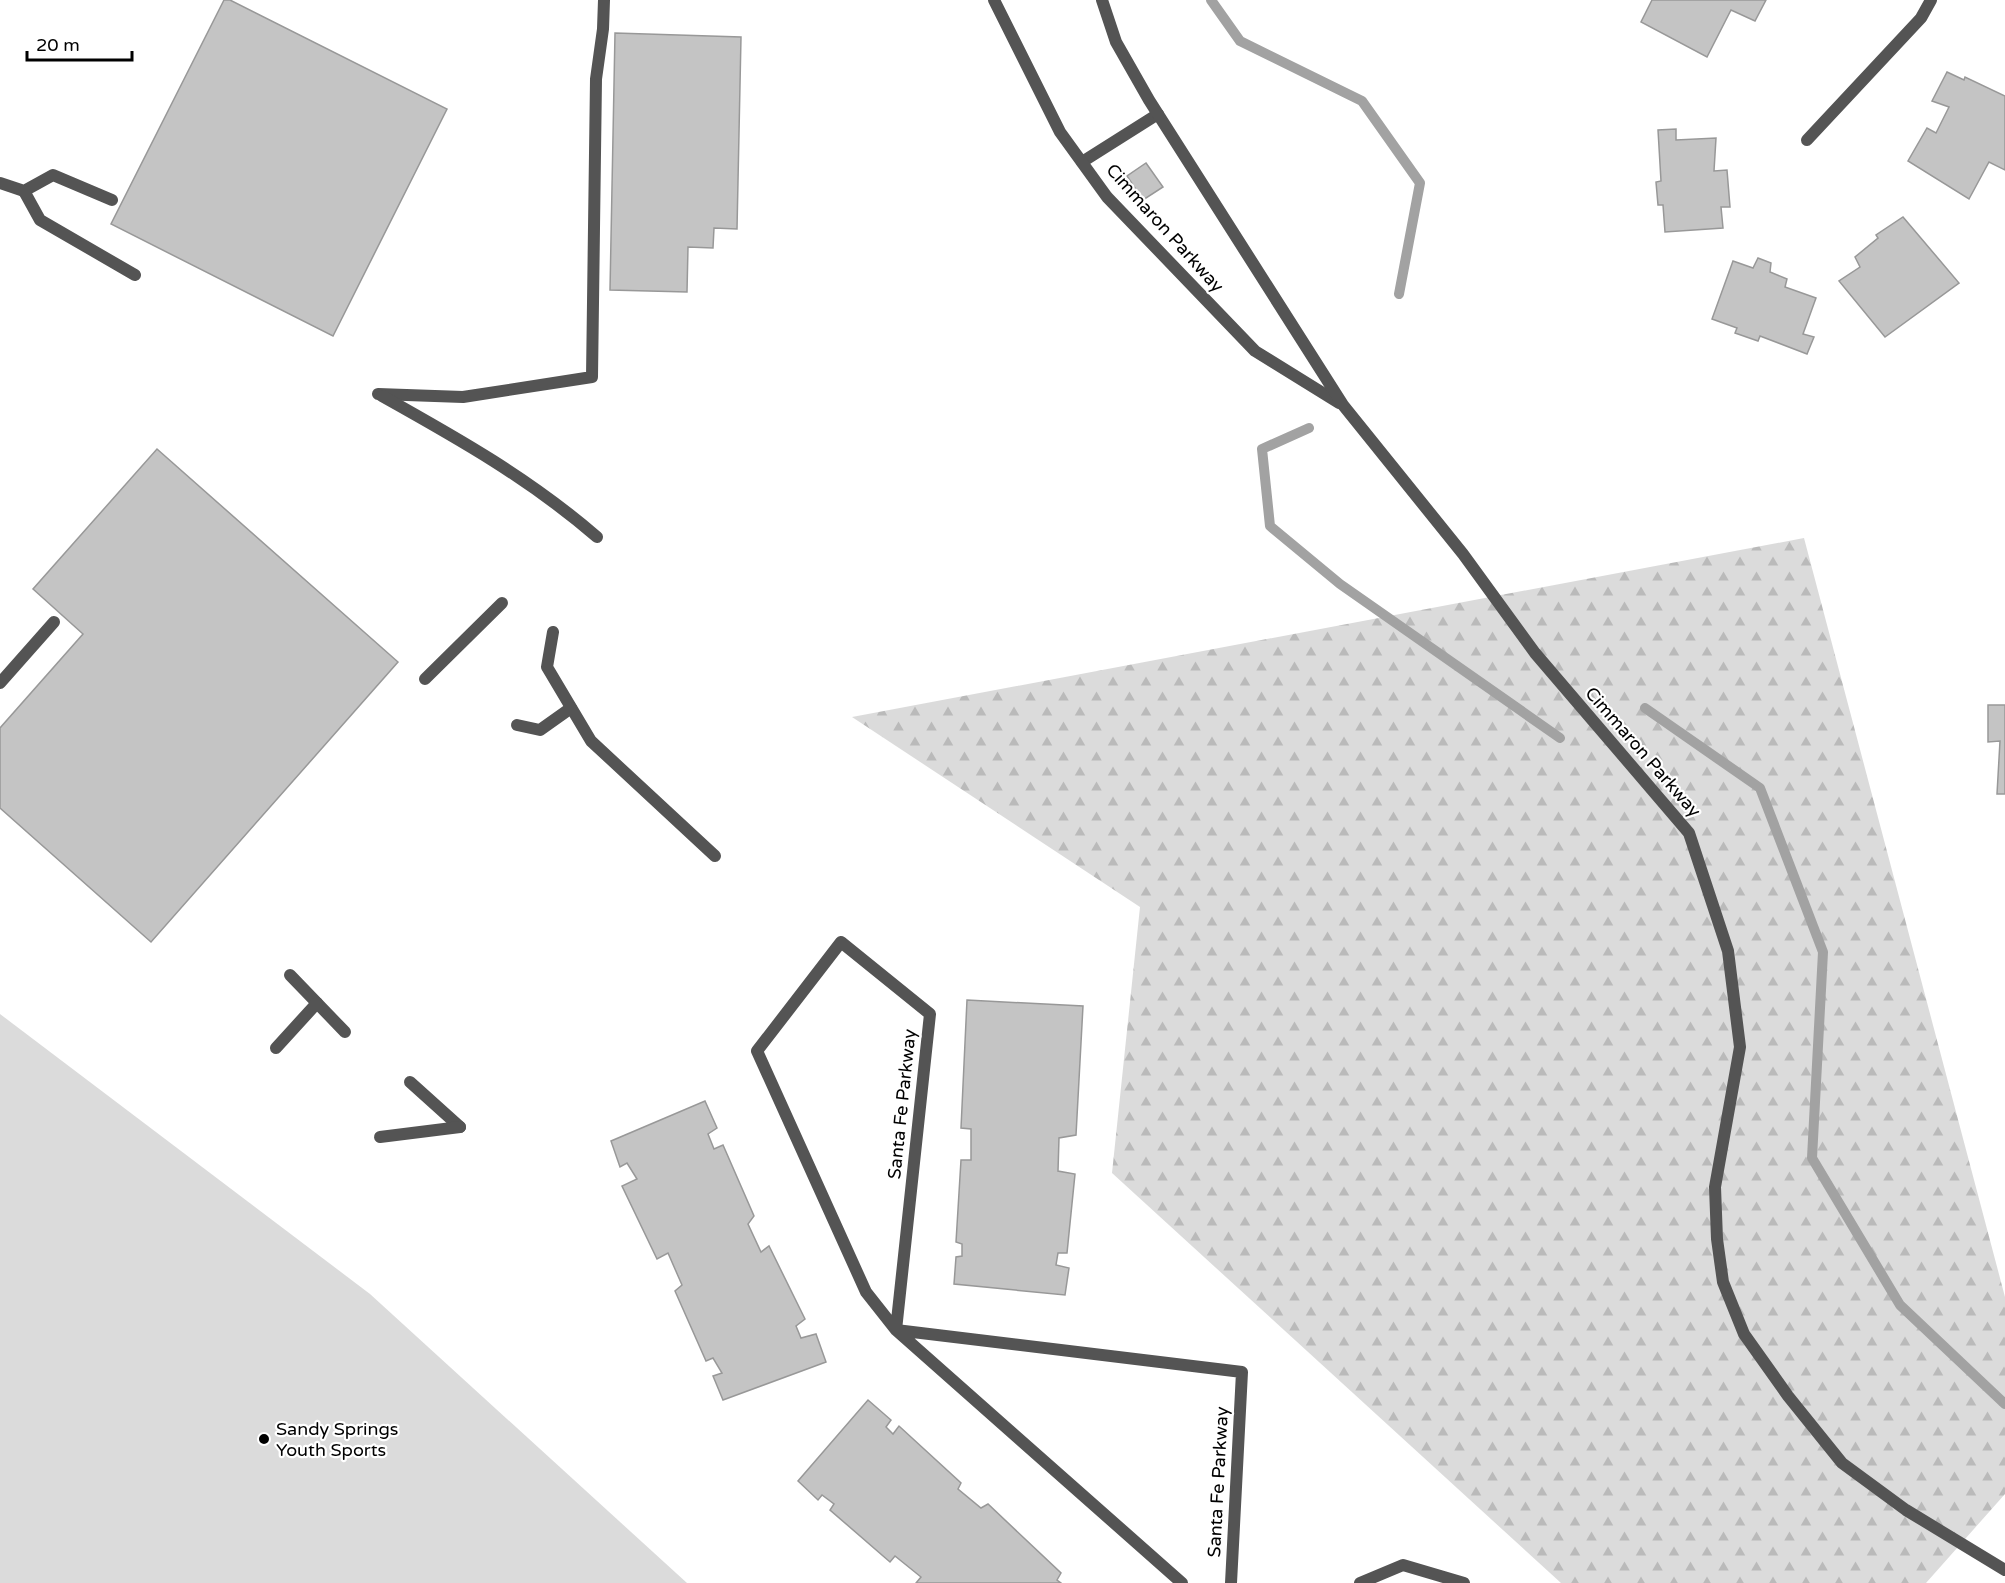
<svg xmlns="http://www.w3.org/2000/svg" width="2005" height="1583" font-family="'Varela Round',sans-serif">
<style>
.forest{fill:url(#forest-firs)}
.pitch{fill:#dbdbdb}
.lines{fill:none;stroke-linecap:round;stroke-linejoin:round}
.stream{stroke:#a2a2a2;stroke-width:10}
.building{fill:#c4c4c4;stroke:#989898;stroke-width:1.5}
.service{stroke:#545454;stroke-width:12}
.minor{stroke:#545454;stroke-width:12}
.poi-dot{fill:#000;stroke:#fff;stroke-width:2}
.labels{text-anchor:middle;stroke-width:4.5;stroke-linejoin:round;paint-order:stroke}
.street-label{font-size:18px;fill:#000;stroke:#fff}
.poi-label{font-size:18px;fill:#000;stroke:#fff;text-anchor:start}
</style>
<defs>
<pattern id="forest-firs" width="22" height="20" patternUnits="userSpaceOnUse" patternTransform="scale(1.5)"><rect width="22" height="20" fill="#dbdbdb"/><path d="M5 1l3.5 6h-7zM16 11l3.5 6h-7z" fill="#bababa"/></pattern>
</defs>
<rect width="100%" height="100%" fill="#fff"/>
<path class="forest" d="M1804 538 2005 1297V1494L1926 1583H1561L1112 1173 1140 907 852 717Z"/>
<path class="pitch" d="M0 1014 370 1294 687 1583H0Z"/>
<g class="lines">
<g class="stream">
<path d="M1211 0 1240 41 1362 101 1420 183 1399 294"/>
<path d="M1309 428 1262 449 1270 526 1340 584 1560 738"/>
<path d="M1645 708 1760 788 1823 952 1812 1158 1900 1305 2005 1404"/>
</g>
</g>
<g class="building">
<path d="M224 0H230L447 109 333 336 111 224Z"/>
<path d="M1652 0H1766L1755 21 1731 10 1707 57 1641 22Z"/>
<path d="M615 33 741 37 737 229 714 228 713 248 688 247 687 292 610 290Z"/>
<path d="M1947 72 1964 80 1965 77 2005 96V170L1989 162 1969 199 1908 161 1927 128 1936 133 1949 107 1932 101Z"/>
<path d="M1676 129V140L1716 138 1714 171 1727 170 1730 207H1721L1723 228 1665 232 1663 205H1658L1656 182 1661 181 1658 130Z"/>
<path d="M1146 163 1163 187 1143 200 1127 176Z"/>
<path d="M1903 217 1959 283 1885 337 1839 281 1860 267 1855 257 1878 238 1876 235Z"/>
<path d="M1758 258 1771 263 1770 272 1787 279 1785 287 1816 298 1803 334 1814 337 1807 354 1760 336 1758 341 1735 333 1737 328 1712 319 1733 261 1753 268Z"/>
<path d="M157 449 398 662 151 942 0 808V728L83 634 33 589Z"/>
<path d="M1988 705H2005V794H1997L2000 741 1988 742Z"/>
<path d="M967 1000 1083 1006 1076 1135 1059 1138 1058 1171 1075 1174 1067 1253H1058L1056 1265 1069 1268 1065 1295 954 1284 956 1257 962 1256V1244L956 1242 961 1160H971V1129L961 1128Z"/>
<path d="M705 1101 717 1128 708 1134 714 1149 723 1145 754 1216 748 1224 761 1252 769 1246 805 1319 796 1326 801 1338 816 1334 826 1362 723 1400 713 1376 722 1373 713 1358 706 1361 675 1291 682 1285 668 1253 657 1259 622 1186 637 1179 627 1163 620 1167 611 1141Z"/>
<path d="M868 1400 891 1420 886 1427 893 1434 899 1426 961 1483 958 1489 981 1508 988 1504 1061 1573 1057 1580 1061 1583H916L921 1577 895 1556 890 1562 830 1510 834 1504 822 1495 818 1500 798 1481Z"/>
</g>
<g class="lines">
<g class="service">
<path d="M1082 162 1158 114"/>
<path d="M0 183 24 191 53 175 112 200"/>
<path d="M24 191 40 220 135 275"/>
<path d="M378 394 463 397 592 377 596 79 603 29 604 0"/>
<path d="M382 396C459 439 530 479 597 537"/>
<path d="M553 632 547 667 591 741 715 856"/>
<path d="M425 679 502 603"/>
<path d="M0 683 54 622"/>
<path d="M517 725 540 730 571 708"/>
<path d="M290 975 345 1032"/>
<path d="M276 1048 317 1003"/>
<path d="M410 1082 460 1127"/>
<path d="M380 1137 460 1127"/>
</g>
<g class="minor">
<path d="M994 0 1060 132 1107 197 1255 351 1339 403"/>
<path d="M1102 0 1116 42 1149 100 1343 405 1463 554 1535 653 1689 833 1728 951 1740 1047 1715 1187 1717 1239 1723 1282 1744 1334 1788 1396 1842 1463 1906 1510 2005 1570"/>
<path d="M1807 140 1921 18 1931 0"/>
<path d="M1182 1583 896 1330 866 1292 757 1051 841 942 930 1014 896 1330 1242 1372 1231 1583"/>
<path d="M1360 1583 1403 1565 1464 1583"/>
</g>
</g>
<circle class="poi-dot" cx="264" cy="1439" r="6"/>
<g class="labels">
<g class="street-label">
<text transform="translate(1165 228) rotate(48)" y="6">Cimmaron Parkway</text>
<text transform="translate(1643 752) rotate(49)" y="6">Cimmaron Parkway</text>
<text transform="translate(902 1104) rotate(-84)" y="6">Santa Fe Parkway</text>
<text transform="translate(1218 1482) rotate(-87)" y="6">Santa Fe Parkway</text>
</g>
<g class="poi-label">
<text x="276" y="1435">Sandy Springs<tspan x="276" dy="21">Youth Sports</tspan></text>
</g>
</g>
<path d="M27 51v9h105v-9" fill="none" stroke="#000000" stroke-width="3"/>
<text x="36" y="51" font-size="18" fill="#000000" stroke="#ffffff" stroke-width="4.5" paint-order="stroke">20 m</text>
</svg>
